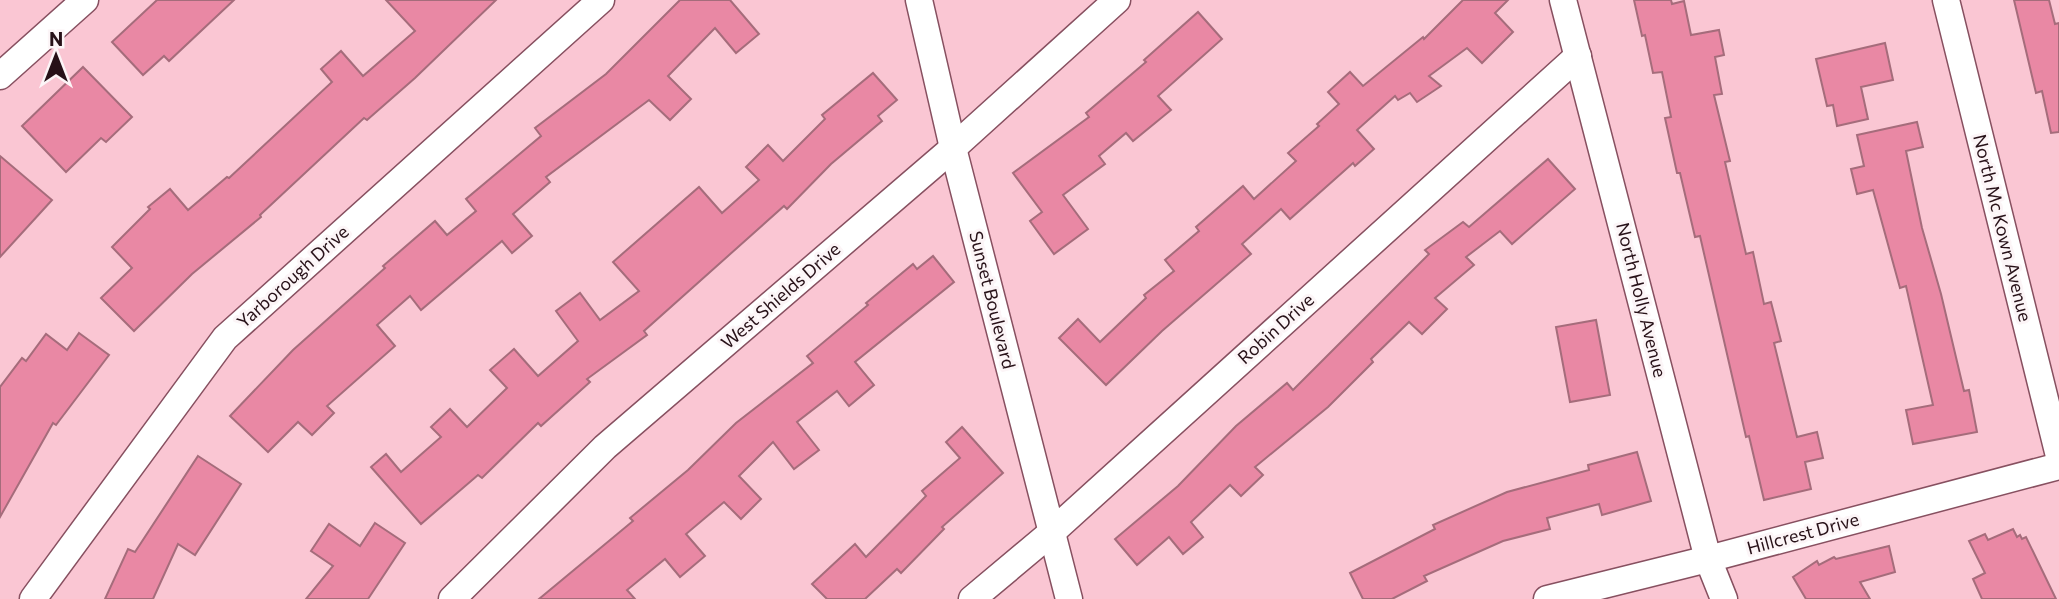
<svg xmlns="http://www.w3.org/2000/svg" width="2059" height="599" font-family="Commissioner,sans-serif">
<style>
.building{fill:#e988a4;stroke:#a56c7b;stroke-width:2}
.lines{fill:none;stroke-linecap:round;stroke-linejoin:round}
.minor-casing{stroke:#875060;stroke-width:29}
.minor{stroke:#fff;stroke-width:26}
.labels{text-anchor:middle;stroke-width:6;stroke-linejoin:round;paint-order:stroke}
.street-label{font-size:18px;fill:#271118;stroke:#fcf5f7}
</style>
<rect width="100%" height="100%" fill="#fac6d3"/>
<g class="building">
<path d="M157 0H234L169 61 164 56 143 75 112 42Z"/>
<path d="M386 0H496L415 78 367 120 364 118 260 215 261 217 192 274 134 331 101 298 132 268 112 247 150 209 148 207 170 189 188 210 227 177 229 178 332 82 321 69 341 51 363 76 415 31Z"/>
<path d="M680 0H730L759 34 736 53 715 28 668 76 691 99 670 120 649 100 546 177 550 182 513 214 532 236 512 253 502 241 421 310 410 296 377 325 395 346 327 406 334 413 312 435 298 422 268 452 230 416 293 350 385 268 383 266 435 221 447 235 476 211 466 199 541 136 535 128 606 74Z"/>
<path d="M1463 0H1508L1495 13 1513 32 1482 63 1467 48 1429 76 1441 86 1417 102 1410 93 1398 100 1395 96 1357 130 1374 149 1355 166 1353 163 1290 219 1281 209 1242 244 1251 254 1162 331 1106 385 1059 338 1078 319 1100 342 1146 298 1144 295 1174 271 1165 260 1199 231 1196 227 1243 186 1254 199 1296 161 1288 153 1319 126 1317 124 1339 104 1328 92 1350 72 1363 86 1423 37 1424 39Z"/>
<path d="M1634 0H1671L1672 4 1684 1 1691 35 1719 30 1724 55 1715 57 1722 94 1714 95 1730 161 1725 162 1746 254 1753 252 1764 304 1771 302 1781 341 1774 343 1797 437 1817 432 1823 458 1805 462 1811 489 1764 500 1749 436 1746 437 1700 236 1695 237 1680 173H1677L1665 118 1671 117 1662 72 1653 73 1645 35 1642 36Z"/>
<path d="M2014 0H2049L2055 24 2059 23V132L2051 133 2042 91 2036 93Z"/>
<path d="M1198 12 1222 39 1158 96 1171 110 1133 141 1126 133 1099 156 1105 164 1063 195 1088 229 1054 254 1030 221 1042 212 1013 173 1089 117 1086 113 1146 62 1144 60Z"/>
<path d="M1885 43 1893 80 1861 87 1868 119 1837 126 1833 105 1827 106 1816 59Z"/>
<path d="M83 67 132 117 106 142 101 138 66 172 22 126Z"/>
<path d="M873 73 897 100 878 116 882 121 831 164 787 209 784 206 644 331 647 335 587 379 590 382 541 426 538 423 482 478 478 475 421 524 371 467 386 454 401 472 441 437 431 427 450 409 467 427 507 388 490 370 514 349 538 376 578 341 556 311 580 293 600 320 639 291 613 262 699 187 722 213 759 180 746 167 768 145 783 161 825 119 822 115Z"/>
<path d="M1917 122 1923 147 1906 151 1922 228 1941 294 1964 391 1969 390 1977 432 1913 444 1906 410 1933 405 1906 286 1900 288 1873 190 1857 194 1851 169 1864 166 1857 135Z"/>
<path d="M0 156 52 200 0 257Z"/>
<path d="M1548 159 1575 189 1512 244 1500 231 1466 257 1474 265 1435 298 1447 309 1422 334 1409 322 1371 359 1373 362 1328 407 1255 467 1263 475 1241 496 1230 485 1191 522 1203 537 1183 554 1169 537 1137 565 1115 539 1178 486 1236 426 1287 383 1293 390 1429 254 1425 250 1463 222 1469 227Z"/>
<path d="M933 256 954 282 855 362 874 385 849 406 837 391 797 422 819 450 794 469 773 442 739 476 761 499 741 519 724 502 686 534 705 556 680 577 665 559 627 590 635 599H539L633 521 630 518 688 470 736 423 813 363 807 356 868 305 866 303 913 264 917 269Z"/>
<path d="M1596 320 1610 395 1570 402 1556 327Z"/>
<path d="M79 333 109 355 56 425 53 423 0 517V387L22 358 26 361 46 334 67 350Z"/>
<path d="M962 427 1003 473 942 527 944 529 901 573 897 569 865 599H827L812 584 855 544 866 557 926 496 922 491 960 458 946 442Z"/>
<path d="M1637 452 1651 501 1602 515 1599 504 1547 518 1550 529 1503 541 1424 576 1427 581 1392 599H1363L1350 573 1435 529 1433 525 1507 492 1589 470 1588 465Z"/>
<path d="M198 456 241 484 195 555 178 544 153 599H105L128 549 135 552Z"/>
<path d="M375 523 405 543 368 599H306L333 566 311 551 329 524 360 546Z"/>
<path d="M2013 529 2017 537 2020 535 2022 539 2026 537 2056 599H1982L1973 579 1985 573 1969 541 1985 534 1988 540Z"/>
<path d="M1889 546 1895 572 1860 582 1870 599H1806L1793 577 1817 561 1819 565 1834 557 1836 559Z"/>
</g>
<g class="lines">
<g class="minor-casing">
<g id="minor">
<path d="M919 0 953 148 1069 599"/>
<path d="M1563 0 1708 559 1724 599"/>
<path d="M1946 0 2059 456"/>
<path d="M0 76 85 0"/>
<path d="M33 599 225 338 601 0"/>
<path d="M452 599 605 447 953 148 1117 0"/>
<path d="M972 599 1052 532 1578 56"/>
<path d="M1547 599 1708 559 2059 466"/>
</g>
</g>
<use href="#minor" class="minor"/>
</g>
<g class="labels">
<g class="street-label">
<text transform="translate(2002 228) rotate(76)" y="6">North Mc Kown Avenue</text>
<text transform="translate(293 277) rotate(-42)" y="6">Yarborough Drive</text>
<text transform="translate(781 296) rotate(-41)" y="6">West Shields Drive</text>
<text transform="translate(992 300) rotate(76)" y="6">Sunset Boulevard</text>
<text transform="translate(1641 300) rotate(76)" y="6">North Holly Avenue</text>
<text transform="translate(1276 329) rotate(-42)" y="6">Robin Drive</text>
<text transform="translate(1803 534) rotate(-15)" y="6">Hillcrest Drive</text>
</g>
</g>
<g transform="translate(56 56)" stroke="#fcf5f7" stroke-width="5" paint-order="stroke">
<path d="M0-5L12 26L0 18L-12 26Z" fill="#271118"/>
<text y="-10" font-size="19" font-weight="bold" text-anchor="middle" fill="#271118">N</text>
</g>
</svg>
